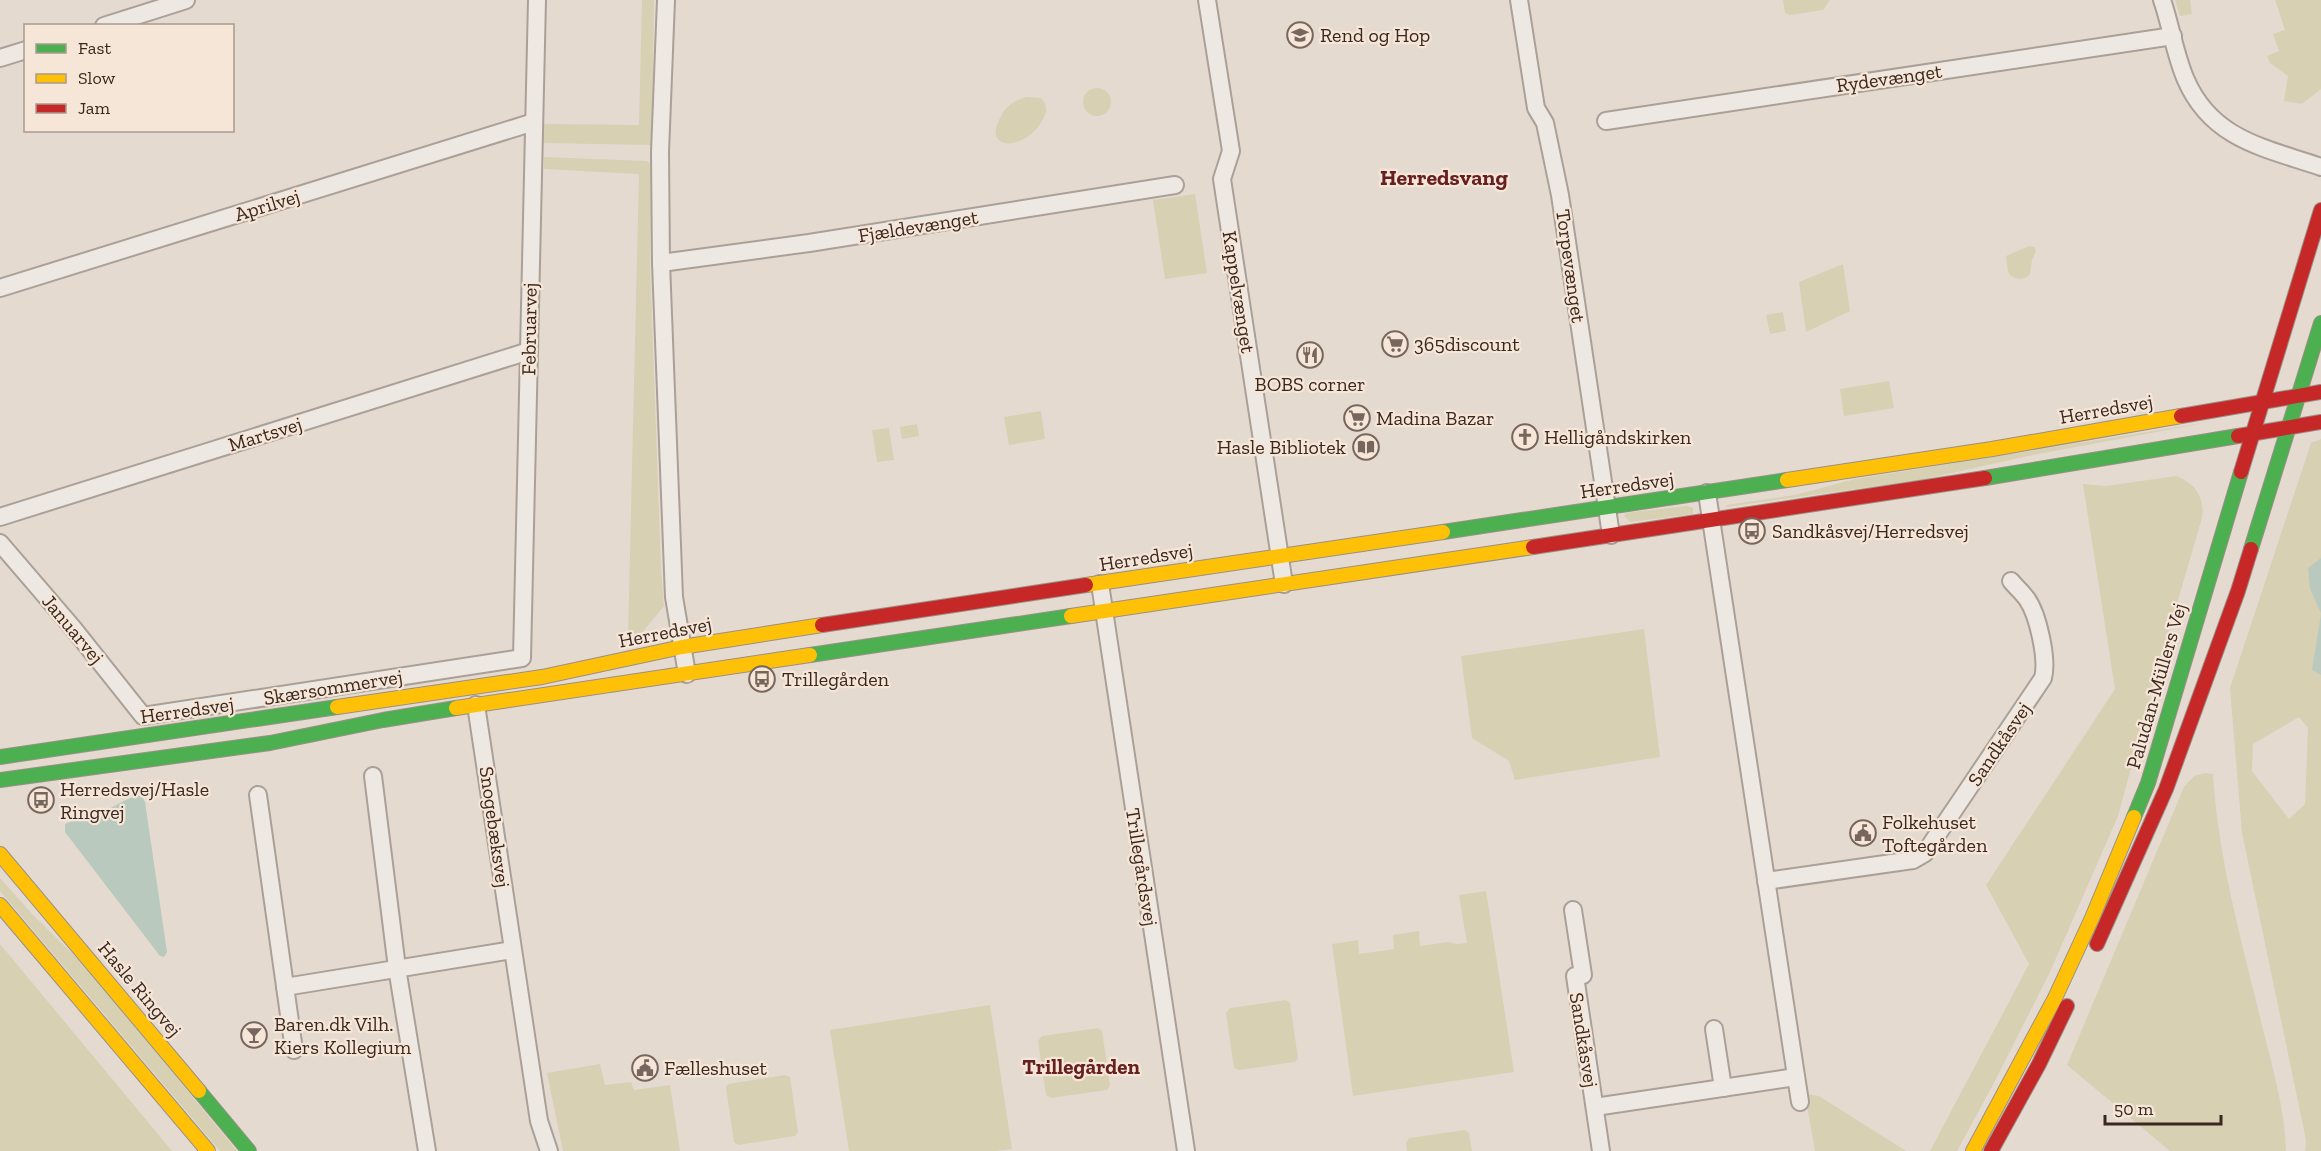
<svg xmlns="http://www.w3.org/2000/svg" width="2321" height="1151" font-family="'Zilla Slab',serif">
<style>
.green{fill:#d7d0b3;fill-rule:evenodd}
.water{fill:#bac9bd}
.lines{fill:none;stroke-linecap:round;stroke-linejoin:round}
.street-casing{stroke:#aba098;stroke-width:20}
.fast-casing{stroke:#9a8f88;stroke-width:16}
.slow-casing{stroke:#9a8f88;stroke-width:16}
.jam-casing{stroke:#9a8f88;stroke-width:16}
.street{stroke:#eee8e2;stroke-width:16}
.fast{stroke:#4caf50;stroke-width:14}
.slow{stroke:#ffc107;stroke-width:14}
.jam{stroke:#c62828;stroke-width:14}
.labels{text-anchor:middle;stroke-width:4.5;stroke-linejoin:round;paint-order:stroke}
.poi-label{font-size:20px;fill:#3a2720;stroke:#f5e6d7;text-anchor:start}
.street-label{font-size:20px;fill:#3a2720;stroke:#f5e6d7}
.neighbourhood-label{font-size:21px;font-weight:bold;fill:#662021;stroke:#f5e6d7}
.quarter-label{font-size:22px;font-weight:bold;fill:#662021;stroke:#f5e6d7}
</style>
<rect width="100%" height="100%" fill="#e5dad0"/>
<g class="green">
<path d="M642 0H654L652 145 543 143 544 124 639 125Z"/>
<path d="M1783 0H1830L1823 10 1790 15 1785 13Z"/>
<path d="M2175 0H2190L2192 14 2180 16Z"/>
<path d="M2275 0H2321V89L2302 104 2284 101 2288 76 2270 63 2267 56 2279 51 2273 34 2285 30Z"/>
<circle cx="1097" cy="102" r="14"/>
<path d="M1027 97 1041 98C1047 105 1048 111 1043 119 1027 151 980 153 1001 116 1007 105 1015 100 1027 97Z"/>
<path d="M544 157 647 161 651 165 650 265 661 568 664 606 640 635 628 637 639 174 544 169Z"/>
<path d="M1195 194 1207 273 1165 279 1153 200Z"/>
<path d="M2029 246 2034 247 2036 251 2032 260 2030 274C2024 281 2013 280 2008 272L2006 256Z"/>
<path d="M1843 264 1850 311 1806 332 1799 282Z"/>
<path d="M1783 312 1786 331 1770 334 1766 315Z"/>
<path d="M1889 381 1894 408 1844 416 1840 389Z"/>
<path d="M1041 411 1045 439 1009 445 1004 417Z"/>
<path d="M2215 421 2028 456 1921 480 1726 507 1727 505 1795 495 1855 479Z"/>
<path d="M917 424 919 436 902 439 900 427Z"/>
<path d="M889 428 894 460 877 462 872 430Z"/>
<path d="M2321 439V1151H2305L2306 1140 2242 833 2230 688 2311 443ZM2299 717 2308 728 2305 804 2289 819 2252 771 2253 744Z"/>
<path d="M2176 476C2195 483 2205 497 2202 518L2157 672 2118 816 2050 972 1996 1079 1957 1151H1930L2029 964 1986 885 2115 689 2083 484 2106 486Z"/>
<path d="M1687 506 1693 508V514L1630 522 1624 516 1626 513Z"/>
<path d="M1644 629 1660 757 1515 780 1509 761 1472 738 1461 656Z"/>
<path d="M2205 773 2213 774C2218 859 2242 942 2262 1025 2272 1066 2285 1109 2286 1151H2170L2067 1065 2184 787 2194 776Z"/>
<path d="M0 878 34 916 85 966 237 1151H220L0 891Z"/>
<path d="M1486 891 1514 1072 1353 1096 1332 944 1358 940 1359 954 1394 949 1393 935 1419 931 1420 946 1448 942 1457 944 1467 943 1459 895Z"/>
<path d="M0 944 172 1151H0Z"/>
<path d="M1286 1000 1290 1003 1298 1058 1295 1062 1239 1070 1234 1068 1226 1013 1230 1008Z"/>
<path d="M990 1005 1012 1149 997 1151H849L830 1030Z"/>
<path d="M1098 1028 1102 1031 1110 1086 1107 1090 1051 1098 1046 1095 1038 1041 1042 1036Z"/>
<path d="M600 1064 605 1085 631 1082 634 1090 670 1085 680 1151H563L547 1073Z"/>
<path d="M785 1075 790 1077 798 1132 795 1136 738 1145 734 1142 726 1088 728 1084Z"/>
<path d="M1805 1094 1819 1096 1906 1151H1815Z"/>
<path d="M1465 1130 1469 1133 1472 1151H1407L1406 1143 1409 1138Z"/>
</g>
<g class="water">
<path d="M2321 558V613L2310 589 2308 568Z"/>
<path d="M2321 614V675L2312 670Z"/>
<path d="M141 795 145 802 167 952 164 957 160 956 65 832V824L77 819 80 815C105 818 119 799 141 795Z"/>
</g>
<g class="lines">
<g class="street-casing">
<g id="street">
<path d="M666 0 660 152 661 263 674 597 687 674"/>
<path d="M1207 0 1231 151 1222 179 1284 584"/>
<path d="M1519 0 1536 108 1545 123 1560 195 1611 535"/>
<path d="M2162 0C2171 26 2175 55 2186 80 2212 140 2266 148 2321 167"/>
<path d="M104 26 186 0"/>
<path d="M0 58 26 50"/>
<path d="M1606 121 2173 36"/>
<path d="M661 263 809 243 1175 185"/>
<path d="M0 288 534 122"/>
<path d="M1707 493 1800 1102"/>
<path d="M0 517 529 351"/>
<path d="M0 543 73 628 143 716 522 658 537 0"/>
<path d="M1100 584 1186 1151"/>
<path d="M476 705 539 1121 549 1151"/>
<path d="M373 776 397 968 427 1151"/>
<path d="M258 795 294 1050"/>
<path d="M1766 881 1913 860 1925 853 2043 678C2048 659 2038 615 2027 599 2022 592 2016 587 2011 581"/>
<path d="M1573 910 1583 975 1575 976 1601 1151"/>
<path d="M285 987 512 950"/>
<path d="M1714 1029 1723 1088"/>
<path d="M1595 1107 1796 1077"/>
</g>
</g>
<g class="fast-casing">
<g id="fast">
<path d="M1985 478 2238 436"/>
<path d="M1443 532 1787 480"/>
<path d="M2251 549 2321 323"/>
<path d="M810 655 1071 616"/>
<path d="M0 757 337 707"/>
<path d="M0 780 270 743 383 720 456 708"/>
<path d="M2134 817 2148 783 2241 472"/>
<path d="M199 1091 249 1151"/>
</g>
</g>
<g class="slow-casing">
<g id="slow">
<path d="M1787 480 1992 449 2181 416"/>
<path d="M1086 585 1443 532"/>
<path d="M1071 616 1533 547"/>
<path d="M337 707 542 677 682 647 822 625"/>
<path d="M456 708 810 655"/>
<path d="M0 854 199 1091"/>
<path d="M0 905 208 1151"/>
<path d="M1973 1151 2055 998 2092 918 2134 817"/>
</g>
</g>
<g class="jam-casing">
<g id="jam">
<path d="M2181 416 2321 392"/>
<path d="M2238 436 2321 422"/>
<path d="M2241 472 2321 210"/>
<path d="M1533 547 1985 478"/>
<path d="M822 625 1086 585"/>
<path d="M2097 944 2166 789 2238 591 2251 549"/>
<path d="M1991 1151 2039 1064 2067 1006"/>
</g>
</g>
<use href="#street" class="street"/>
<use href="#fast" class="fast"/>
<use href="#slow" class="slow"/>
<use href="#jam" class="jam"/>
</g>
<defs>
<g id="school-ring" transform="scale(1.35)"><circle r="9.5" fill="#f5e6d7" stroke="#76665e" stroke-width="1.5"/><path d="M0-5L7-2L0 1L-7-2ZM-4 1L0 2.5L4 1V4Q0 6-4 4Z" fill="#76665e"/></g>
<g id="supermarket-ring" transform="scale(1.35)"><circle r="9.5" fill="#f5e6d7" stroke="#76665e" stroke-width="1.5"/><path d="M-6-5.5h2.5l.6 2H6L4.5 2H-2.5L-4.4-4H-6ZM-1.5 3.2a1.3 1.3 0 1 0 .1 0ZM3 3.2a1.3 1.3 0 1 0 .1 0Z" fill="#76665e"/></g>
<g id="restaurant-ring" transform="scale(1.35)"><circle r="9.5" fill="#f5e6d7" stroke="#76665e" stroke-width="1.5"/><path d="M-5-6h1v4h1v-4h1v4h1v-4h1v5L-1.5 .5V6h-2V.5L-5-1ZM5-6V6H3V1.5H1.5Q1.5-4 5-6Z" fill="#76665e"/></g>
<g id="church-ring" transform="scale(1.35)"><circle r="9.5" fill="#f5e6d7" stroke="#76665e" stroke-width="1.5"/><path d="M-1.2-6h2.4v3.5h3.3v2.4h-3.3V6h-2.4V-.1h-3.3v-2.4h3.3Z" fill="#76665e"/></g>
<g id="library-ring" transform="scale(1.35)"><circle r="9.5" fill="#f5e6d7" stroke="#76665e" stroke-width="1.5"/><path d="M-6-4Q-3-5.5-.7-3.5V5Q-3 3-6 4ZM6-4Q3-5.5 .7-3.5V5Q3 3 6 4Z" fill="#76665e"/></g>
<g id="bus-ring" transform="scale(1.35)"><circle r="9.5" fill="#f5e6d7" stroke="#76665e" stroke-width="1.5"/><path d="M-5-6H5V4H4V6H2V4H-2V6H-4V4H-5ZM-3.5-4V0h7V-4ZM-3.5 1.2v1.5H-2V1.2ZM2 1.2v1.5H3.5V1.2Z" fill="#76665e"/></g>
<g id="civic-ring" transform="scale(1.35)"><circle r="9.5" fill="#f5e6d7" stroke="#76665e" stroke-width="1.5"/><path d="M-.6-6.5H3V-4.5H.6V-3L4-1V1h2V6H-6V1h2V-1L-.6-3ZM-1.2 2.5V6h2.4V2.5Z" fill="#76665e"/></g>
<g id="bar-ring" transform="scale(1.35)"><circle r="9.5" fill="#f5e6d7" stroke="#76665e" stroke-width="1.5"/><path d="M-6-5H6L.8 .8V4.5H3.5V6h-7V4.5H-.8V.8Z" fill="#76665e"/></g>
</defs>
<g fill-rule="evenodd">
<use href="#school-ring" x="1300" y="35"/>
<use href="#supermarket-ring" x="1395" y="344"/>
<use href="#restaurant-ring" x="1310" y="355"/>
<use href="#supermarket-ring" x="1357" y="418"/>
<use href="#church-ring" x="1525" y="437"/>
<use href="#library-ring" x="1366" y="447"/>
<use href="#bus-ring" x="1752" y="531"/>
<use href="#bus-ring" x="762" y="679"/>
<use href="#bus-ring" x="41" y="800"/>
<use href="#civic-ring" x="1863" y="833"/>
<use href="#bar-ring" x="254" y="1035"/>
<use href="#civic-ring" x="645" y="1068"/>
</g>
<g class="labels">
<g class="poi-label">
<text x="1320" y="42">Rend og Hop</text>
<text x="1414" y="351">365discount</text>
<text x="1310" y="391" text-anchor="middle">BOBS corner</text>
<text x="1376" y="425">Madina Bazar</text>
<text x="1544" y="444">Helligåndskirken</text>
<text x="1346" y="454" text-anchor="end">Hasle Bibliotek</text>
<text x="1772" y="538">Sandkåsvej/Herredsvej</text>
<text x="782" y="686">Trillegården</text>
<text x="60" y="796">Herredsvej/Hasle<tspan x="60" dy="23">Ringvej</tspan></text>
<text x="1882" y="829">Folkehuset<tspan x="1882" dy="23">Toftegården</tspan></text>
<text x="274" y="1031">Baren.dk Vilh.<tspan x="274" dy="23">Kiers Kollegium</tspan></text>
<text x="664" y="1075">Fælleshuset</text>
</g>
<g class="street-label">
<text transform="translate(1889 78) rotate(-8)" y="7">Rydevænget</text>
<text transform="translate(267 205) rotate(-17)" y="7">Aprilvej</text>
<text transform="translate(918 226) rotate(-9)" y="7">Fjældevænget</text>
<text transform="translate(1571 266) rotate(82)" y="7">Torpevænget</text>
<text transform="translate(1239 292) rotate(81)" y="7">Kappelvænget</text>
<text transform="translate(529 329) rotate(-89)" y="7">Februarvej</text>
<text transform="translate(2106 409) rotate(-10)" y="7">Herredsvej</text>
<text transform="translate(265 434) rotate(-17)" y="7">Martsvej</text>
<text transform="translate(1627 485) rotate(-8)" y="7">Herredsvej</text>
<text transform="translate(1146 557) rotate(-9)" y="7">Herredsvej</text>
<text transform="translate(73 629) rotate(50)" y="7">Januarvej</text>
<text transform="translate(665 632) rotate(-11)" y="7">Herredsvej</text>
<text transform="translate(2156 686) rotate(-74)" y="7">Paludan-Müllers Vej</text>
<text transform="translate(333 687) rotate(-9)" y="7">Skærsommervej</text>
<text transform="translate(187 710) rotate(-8)" y="7">Herredsvej</text>
<text transform="translate(1999 744) rotate(-56)" y="7">Sandkåsvej</text>
<text transform="translate(495 827) rotate(82)" y="7">Snogebæksvej</text>
<text transform="translate(1142 867) rotate(81)" y="7">Trillegårdsvej</text>
<text transform="translate(140 989) rotate(50)" y="7">Hasle Ringvej</text>
<text transform="translate(1584 1040) rotate(81)" y="7">Sandkåsvej</text>
</g>
<g class="neighbourhood-label">
<text x="1081" y="1074">Trillegården</text>
</g>
<g class="quarter-label">
<text x="1444" y="185">Herredsvang</text>
</g>
</g>
<rect x="24" y="24" width="210" height="108" fill="#f5e6d7" stroke="#aa9a8e" stroke-width="1.5"/>
<rect x="36" y="44" width="30" height="9" fill="#4caf50" stroke="#aa9a8e" stroke-width="1.5"/>
<text x="78" y="54" font-size="18" fill="#3a2720">Fast</text>
<rect x="36" y="74" width="30" height="9" fill="#ffc107" stroke="#aa9a8e" stroke-width="1.5"/>
<text x="78" y="84" font-size="18" fill="#3a2720">Slow</text>
<rect x="36" y="104" width="30" height="9" fill="#c62828" stroke="#aa9a8e" stroke-width="1.5"/>
<text x="78" y="114" font-size="18" fill="#3a2720">Jam</text>
<path d="M2105 1115v9h116v-9" fill="none" stroke="#3a2720" stroke-width="3"/>
<text x="2114" y="1115" font-size="18" fill="#3a2720" stroke="#f5e6d7" stroke-width="4.5" paint-order="stroke">50 m</text>
</svg>
